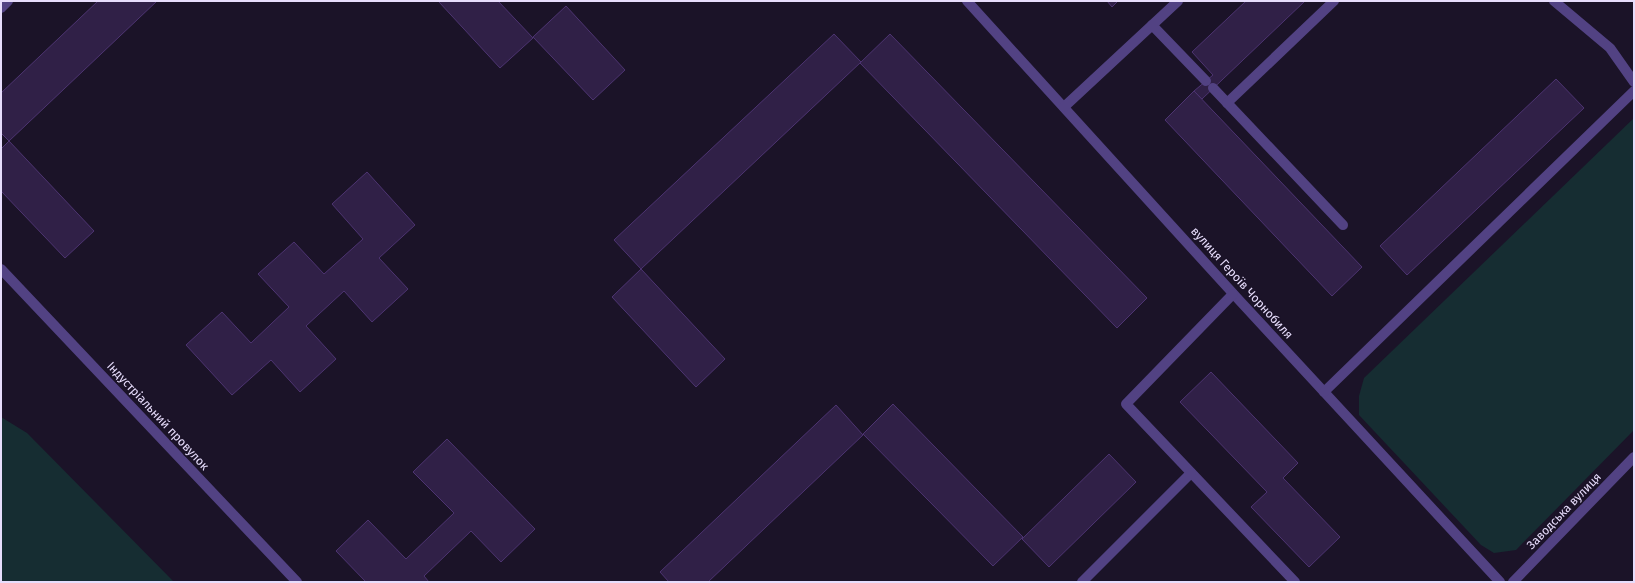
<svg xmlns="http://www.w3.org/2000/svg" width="1635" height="583" font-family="'Fira Sans',sans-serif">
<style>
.green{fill:#162d32}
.building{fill:#302047;stroke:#4d3471}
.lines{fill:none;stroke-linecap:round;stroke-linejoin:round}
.minor{stroke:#524283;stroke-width:10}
.labels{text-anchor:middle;stroke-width:3;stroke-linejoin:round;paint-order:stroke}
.street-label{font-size:12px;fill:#e7ddfc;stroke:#1b1328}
</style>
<rect width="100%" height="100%" fill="#1b1328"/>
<g class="green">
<path d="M1634 118V430L1516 550 1494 553 1481 545 1359 415V396L1364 378Z"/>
<path d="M1 417 27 433 174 582H1Z"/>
</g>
<g class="building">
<path d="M98 1H157L9 141 1 133V93Z"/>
<path d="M440 1H498L533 38 500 68 439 2Z"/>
<path d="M1107 1H1118L1112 7Z"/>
<path d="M1246 1H1305L1202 99 1194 91 1213 75 1192 52Z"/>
<path d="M566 6 625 70 593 100 533 37Z"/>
<path d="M834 34 861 62 641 269 614 240Z"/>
<path d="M890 34 1147 298 1117 328 860 63Z"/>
<path d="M1556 79 1584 108 1407 275 1380 246Z"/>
<path d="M1194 91 1362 267 1332 296 1165 120Z"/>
<path d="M9 141 94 231 65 258 1 191V149Z"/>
<path d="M367 172 415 225 379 258 408 289 372 322 344 291 306 326 336 359 300 392 271 360 232 395 186 345 222 312 251 343 289 307 258 274 294 242 324 274 363 239 332 204Z"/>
<path d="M641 269 725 359 696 387 612 297Z"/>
<path d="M1211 372 1298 463 1283 478 1340 537 1309 567 1251 507 1267 492 1180 402Z"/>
<path d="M893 404 1023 537 993 566 863 434Z"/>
<path d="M836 405 863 435 708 582H669L660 572Z"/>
<path d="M447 439 535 529 501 562 471 531 424 576 429 582H366L336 551 368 520 406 559 454 513 413 472Z"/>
<path d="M1109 454 1136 482 1049 567 1022 539Z"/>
</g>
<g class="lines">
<g class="minor">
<path d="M967 1 1239 300 1500 582"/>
<path d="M1554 1 1610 48 1634 82"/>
<path d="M1 8 8 1"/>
<path d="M1152 25 1206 81"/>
<path d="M1213 88 1343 225"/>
<path d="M1227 103 1334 1"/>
<path d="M1064 107 1178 1"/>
<path d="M1 269 297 582"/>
<path d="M1233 294 1126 404 1295 582"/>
<path d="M1324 392 1634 91"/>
<path d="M1082 582 1191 473"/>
<path d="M1513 582 1634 457"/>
</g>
</g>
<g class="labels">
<g class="street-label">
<text transform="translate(1242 283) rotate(48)" y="4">вулиця Героїв Чорнобиля</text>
<text transform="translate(158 416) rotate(47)" y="4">Індустріальний провулок</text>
<text transform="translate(1564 511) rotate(-46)" y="4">Заводська вулиця</text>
</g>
</g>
<rect width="1635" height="583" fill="none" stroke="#e7ddfc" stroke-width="4"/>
</svg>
